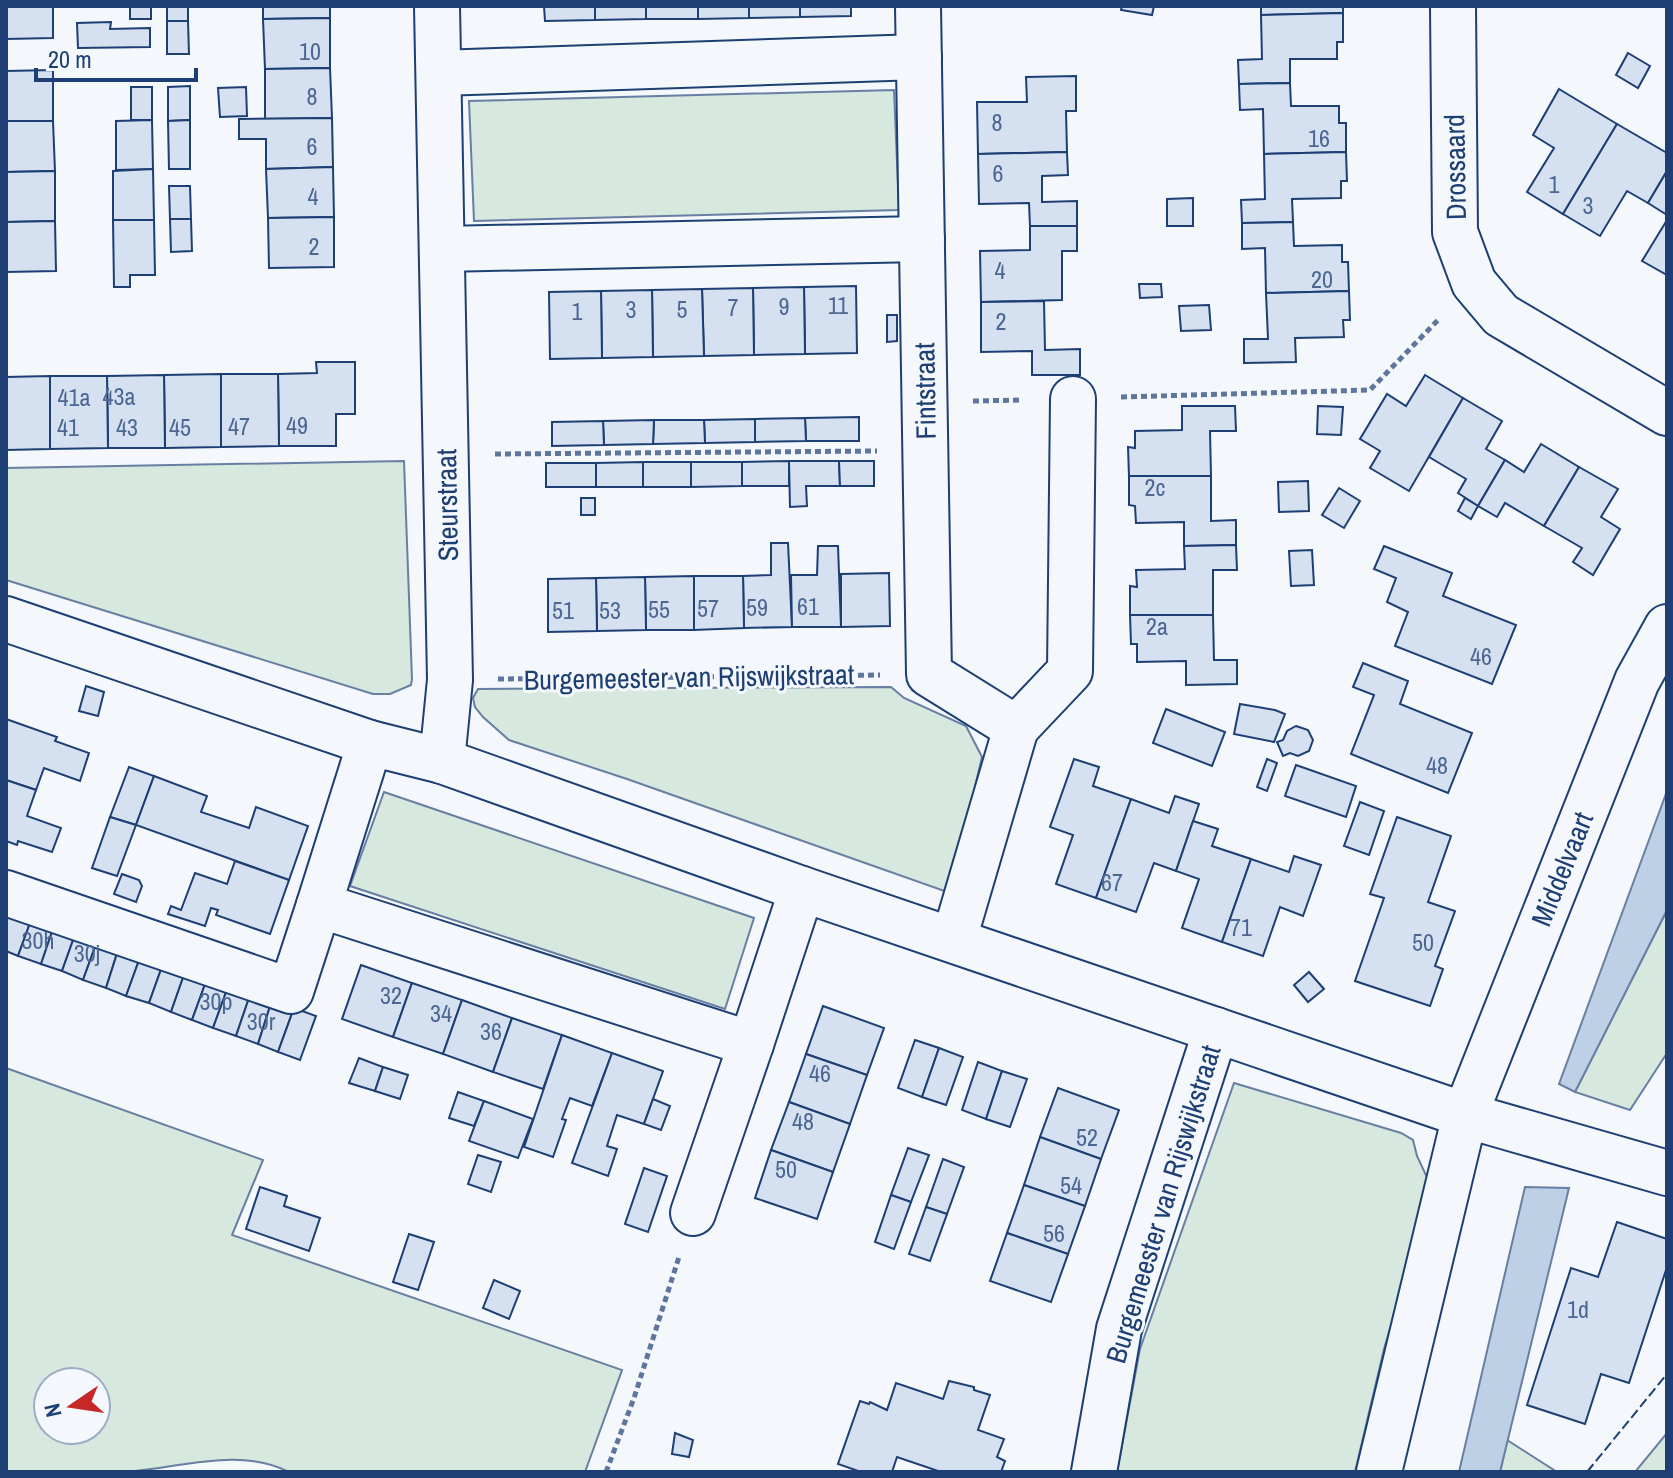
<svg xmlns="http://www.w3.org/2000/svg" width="1673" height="1478" font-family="'Archivo Narrow',sans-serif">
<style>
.green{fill:#d7e8df;stroke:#687fa3;stroke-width:2;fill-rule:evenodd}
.water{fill:#bed0e5;stroke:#687fa3;stroke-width:2}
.building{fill:#d5e0f0;stroke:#1d3f73;stroke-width:2}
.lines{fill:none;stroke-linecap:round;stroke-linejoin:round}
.minor-casing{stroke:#1d3f73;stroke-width:48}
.path{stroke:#5e769c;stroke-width:5;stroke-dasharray:6 4;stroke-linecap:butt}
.minor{stroke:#f4f7fb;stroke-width:44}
.fence{stroke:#1d3f73;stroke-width:2;stroke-dasharray:10 4;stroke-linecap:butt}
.labels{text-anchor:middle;stroke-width:6;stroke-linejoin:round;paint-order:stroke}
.number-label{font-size:24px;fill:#4b6792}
.street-label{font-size:28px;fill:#1d3f73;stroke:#f4f7fb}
</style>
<rect width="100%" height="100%" fill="#f4f7fb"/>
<g class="green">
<path d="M894 90 899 210 474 221 469 101Z"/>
<path d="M404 461 412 679 411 685 390 694H373L6 580V468Z"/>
<path d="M891 687 904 698 966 726 982 757 950 893 627 779 509 740 483 717 475 707 473 698 478 689Z"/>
<path d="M384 792 754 918 725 1009 350 886Z"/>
<path d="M1667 910V1053L1630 1110 1575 1092Z"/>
<path d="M6 1068 263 1160 232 1235 622 1370 585 1472H289C240 1446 176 1469 124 1472 85 1474 45 1472 6 1472ZM48 1382H96V1430H48Z"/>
<path d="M1234 1083 1401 1133 1413 1140 1417 1156 1432 1188 1384 1349 1355 1472H1117L1140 1349Z"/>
<path d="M1667 1433V1472H1635Z"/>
<path d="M1507 1440 1557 1472H1500Z"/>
</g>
<g class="water">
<path d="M1667 791V910L1575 1092 1559 1084Z"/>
<path d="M1525 1187 1569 1188 1500 1472H1459Z"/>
</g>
<g class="building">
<path d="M6 6H53V38L6 39Z"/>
<rect x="130" y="6" width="21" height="13"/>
<rect x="167" y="6" width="21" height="15"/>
<path d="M263 6H330V18L263 19Z"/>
<path d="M544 6H595V20L545 21Z"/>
<path d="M595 6H646V19L595 20Z"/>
<rect x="646" y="6" width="52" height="13"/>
<path d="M698 6H749V18L698 19Z"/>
<path d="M749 6H800V17L749 18Z"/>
<path d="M800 6H851V16L800 17Z"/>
<path d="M1122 6H1154L1152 15 1121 10Z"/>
<path d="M1261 6H1343V13L1261 15Z"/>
<path d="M1343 13V42H1337V59H1290V83L1239 84 1238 60 1262 59 1261 15Z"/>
<path d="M330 18V68L265 69 263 19Z"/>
<path d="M167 21H188L189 54H167Z"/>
<path d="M111 22 110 29 150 28V47L78 48 77 23Z"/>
<path d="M1628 53 1650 66 1638 88 1616 75Z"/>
<path d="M330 68 332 118 265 119V69Z"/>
<path d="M53 70V121H6V71Z"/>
<path d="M1076 76V111H1066L1067 152 978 154 977 102H1027L1026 77Z"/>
<path d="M1290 83 1291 106H1339V123H1346V152L1264 154 1263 109 1240 110 1239 84Z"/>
<path d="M190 86V120L168 121V87Z"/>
<rect x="131" y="87" width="21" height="33"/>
<path d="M246 87 247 116 220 117 218 88Z"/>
<path d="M1559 89 1617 124 1563 214 1527 192 1554 148 1533 135Z"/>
<path d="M332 118 333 167 266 169V139H239V119Z"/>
<path d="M152 120 153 169 116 170V121Z"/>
<path d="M190 120V169H169L168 121Z"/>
<path d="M6 121H53L55 171 6 172Z"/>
<path d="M1617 124 1667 153V171L1648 203 1627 191 1600 236 1563 214Z"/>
<path d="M1067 152 1068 175 1042 176V202L1077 201V226H1030L1029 203 979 204 978 154Z"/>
<path d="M1346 152 1347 181H1341V198L1292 199 1293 222 1242 223 1241 200 1265 199 1264 154Z"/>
<path d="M333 167 334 217 268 218 266 169Z"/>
<path d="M153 169 154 220H113V171Z"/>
<path d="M55 171V221L6 222V172Z"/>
<path d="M1667 171V215L1648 203Z"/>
<path d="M169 186H190L191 219H170Z"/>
<path d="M1193 198V226H1167V199Z"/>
<path d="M334 217V267L269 268 268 218Z"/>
<path d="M170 219H191L192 251 171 252Z"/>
<path d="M113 220H154L155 275H130V287H114Z"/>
<path d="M1667 220V275L1642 261Z"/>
<path d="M55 221 56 271 6 272V222Z"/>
<path d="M1293 222 1294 246 1342 245V262H1348L1349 291 1266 293 1265 248 1242 249V223Z"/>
<path d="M1030 226H1077V251H1062V300L981 302 980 251 1030 250Z"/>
<path d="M1139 284H1161L1162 297 1140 298Z"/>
<path d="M856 286 857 353 805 354 804 287Z"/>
<path d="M804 287 805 354 754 355 753 288Z"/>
<path d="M753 288 754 355 704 356 702 289Z"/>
<path d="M702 289 704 356 653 357 652 290Z"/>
<path d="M652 290 653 357 602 358 601 291Z"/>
<path d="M601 291 602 358 550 359 549 292Z"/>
<path d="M1349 291 1350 320H1343L1344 337 1295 338 1296 362 1244 363V339H1268L1266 293Z"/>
<path d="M1044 301 1045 350 1080 349V375H1032V351L981 352V302Z"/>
<path d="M1209 305 1211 330 1181 331 1179 306Z"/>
<path d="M887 315H897V341L887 342Z"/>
<path d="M316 362H355V414H336V446H279L278 374 317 373Z"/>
<path d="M221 374V447L165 448 164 375Z"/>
<path d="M221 374H278L279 446 221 447Z"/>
<path d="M164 375 165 448H108L107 376Z"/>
<path d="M1425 375 1463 398 1409 491 1370 468 1380 451 1360 439 1387 394 1406 406Z"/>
<path d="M50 376H107L108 448 50 449Z"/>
<path d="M50 376V449L6 450V377Z"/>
<path d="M1463 398 1502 421 1486 449 1505 460 1478 506 1458 493 1466 479 1429 457Z"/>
<path d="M1182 406H1235L1236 431H1210L1211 476H1129L1128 447 1135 448V431L1182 430Z"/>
<path d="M1318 406 1343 407 1341 435 1317 434Z"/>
<path d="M859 417V441H806L805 418Z"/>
<path d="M805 418 806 441 755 442V419Z"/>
<path d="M755 419V442L705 443 704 420Z"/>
<path d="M654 420H704L705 443 653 444Z"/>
<path d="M654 420 653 444 604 445 603 421Z"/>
<path d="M603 421 604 445 552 446V422Z"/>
<path d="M1541 444 1579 467 1544 526 1505 503 1497 517 1478 506 1505 460 1524 472Z"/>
<path d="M789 461V486H742V462Z"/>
<path d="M789 461H839L840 486H806L807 506 790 507Z"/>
<path d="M839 461H874V486H840Z"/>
<rect x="643" y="462" width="48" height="25"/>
<path d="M643 462V487H596V463Z"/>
<path d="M691 462H742V486L691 487Z"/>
<rect x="546" y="463" width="50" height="24"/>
<path d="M1579 467 1618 489 1601 517 1620 529 1593 575 1573 562 1582 548 1544 526Z"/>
<path d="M1129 476H1211V521L1236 520V545L1184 546V522L1136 523 1135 506 1129 505Z"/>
<path d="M1308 481 1309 511 1279 512 1278 482Z"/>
<path d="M1339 488 1360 501 1344 528 1322 515Z"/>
<rect x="581" y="498" width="14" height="17"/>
<path d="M1465 498 1478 506 1471 519 1458 511Z"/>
<path d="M771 543H788L792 627 744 628 743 576 771 575Z"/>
<path d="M1236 545 1237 570H1213V615H1130V586L1137 587 1136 570 1185 569 1184 546Z"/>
<path d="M818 546H838L841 627H792L791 575H817Z"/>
<path d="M1384 546 1452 573 1443 596 1516 625 1492 684 1395 646 1408 612 1387 602 1396 578 1374 569Z"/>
<path d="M1312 550 1314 585 1291 586 1289 551Z"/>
<path d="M889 573 890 626 841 627V574Z"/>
<path d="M694 576V630H646L645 577Z"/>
<path d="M694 576H743L744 628 694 630Z"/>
<path d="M645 577 646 630 597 631 596 578Z"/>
<path d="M596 578 597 631 548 632V579Z"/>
<path d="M1130 615H1213L1214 660H1237V684L1186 685V661L1137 662V644H1131Z"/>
<path d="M1363 663 1408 681 1400 704 1472 733 1448 793 1351 754 1374 695 1353 687Z"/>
<path d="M86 686 104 692 98 716 79 711Z"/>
<path d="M1240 704 1275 710 1285 714 1274 742 1234 734Z"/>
<path d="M1166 709 1225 732 1212 766 1153 743Z"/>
<path d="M6 719 57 737 55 741 89 753 80 781 44 768 36 790 6 780Z"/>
<path d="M1296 726 1308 730 1313 740 1309 751 1298 756 1290 753 1283 756 1277 742 1283 740 1287 731Z"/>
<path d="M1074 759 1099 767 1093 786 1131 799 1096 898 1056 884 1073 835 1050 827Z"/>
<path d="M1267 759 1277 763 1267 791 1257 787Z"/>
<path d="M1296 765 1356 786 1346 817 1285 796Z"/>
<path d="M129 767 154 776 136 825 110 817Z"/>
<path d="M154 776 207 796 201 812 249 828 256 807 308 826 289 880 136 825Z"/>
<path d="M6 780 36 790 27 816 61 828 52 852 18 841 17 845 6 841Z"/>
<path d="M1175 796 1199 804 1176 871 1154 863 1136 912 1096 898 1131 799 1169 813Z"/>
<path d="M1360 802 1384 811 1369 855 1344 846Z"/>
<path d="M110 817 136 825 117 876 92 868Z"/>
<path d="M1397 817 1451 836 1428 902 1455 911 1435 966 1443 969 1430 1006 1355 981 1384 898 1370 894Z"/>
<path d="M1193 821 1218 829 1212 846 1251 859 1222 942 1182 928 1199 879 1176 871Z"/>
<path d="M1294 856 1321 865 1303 916 1280 907 1263 956 1222 942 1251 859 1289 872Z"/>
<path d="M235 861 289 880 270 934 216 915 218 910 211 908 205 926 168 914 171 906 181 910 195 873 227 884Z"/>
<path d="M122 874 139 880 142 886 136 902 114 894Z"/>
<path d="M13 904 34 912 18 956 6 951V922Z"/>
<path d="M34 912 56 920 41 964 18 956Z"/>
<path d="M56 920 77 929 62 971 41 964Z"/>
<path d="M77 929 99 936 83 980 62 971Z"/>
<path d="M99 936 120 944 106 988 83 980Z"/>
<path d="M120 944 142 952 126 996 106 988Z"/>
<path d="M142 952 164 961 149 1003 126 996Z"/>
<path d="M164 961 186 969 171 1012 149 1003Z"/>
<path d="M361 965 412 983 393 1037 342 1019Z"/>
<path d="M186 969 208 976 192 1020 171 1012Z"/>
<path d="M1309 972 1324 989 1308 1002 1294 985Z"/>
<path d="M208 976 229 984 213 1028 192 1020Z"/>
<path d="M412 983 462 1000 443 1054 393 1037Z"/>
<path d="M229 984 251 992 236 1036 213 1028Z"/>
<path d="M251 992 272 1000 258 1044 236 1036Z"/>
<path d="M272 1000 294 1008 278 1052 258 1044Z"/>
<path d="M462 1000 512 1018 493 1072 443 1054Z"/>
<path d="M823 1006 884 1028 867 1075 806 1054Z"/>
<path d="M294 1008 316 1016 300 1060 278 1052Z"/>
<path d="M512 1018 562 1035 543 1089 493 1072Z"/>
<path d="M562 1035 612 1053 592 1106 570 1098 562 1119 566 1120 553 1157 524 1147Z"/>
<path d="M915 1040 939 1048 922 1097 898 1088Z"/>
<path d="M939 1048 963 1057 946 1105 922 1097Z"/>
<path d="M612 1053 663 1071 644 1124 617 1115 607 1146 617 1149 608 1176 572 1163Z"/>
<path d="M806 1054 867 1075 850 1124 789 1102Z"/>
<path d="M359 1058 383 1067 375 1091 349 1083Z"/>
<path d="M978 1062 1002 1071 986 1119 962 1110Z"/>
<path d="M383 1067 408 1075 400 1099 375 1091Z"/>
<path d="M1002 1071 1027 1079 1010 1127 986 1119Z"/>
<path d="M1058 1088 1119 1110 1101 1159 1040 1137Z"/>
<path d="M458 1092 484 1101 474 1126 449 1118Z"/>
<path d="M653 1099 670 1106 661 1130 644 1124Z"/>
<path d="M484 1101 533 1119 518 1158 469 1141Z"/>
<path d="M789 1102 850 1124 833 1172 771 1150Z"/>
<path d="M1040 1137 1101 1159 1085 1206 1024 1185Z"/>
<path d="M908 1148 929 1155 911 1202 891 1195Z"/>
<path d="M771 1150 833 1172 817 1219 755 1198Z"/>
<path d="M478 1155 501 1162 491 1192 468 1184Z"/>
<path d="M943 1159 964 1167 947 1214 926 1207Z"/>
<path d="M644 1168 667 1176 648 1232 625 1224Z"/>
<path d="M1024 1185 1085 1206 1068 1254 1007 1233Z"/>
<path d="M260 1187 287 1196 284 1206 320 1218 309 1251 246 1229Z"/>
<path d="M891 1195 911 1202 894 1249 875 1242Z"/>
<path d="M926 1207 947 1214 930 1261 909 1254Z"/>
<path d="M1617 1222 1667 1239V1267L1629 1383 1601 1374 1585 1424 1527 1405 1571 1268 1598 1277Z"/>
<path d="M1007 1233 1068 1254 1051 1302 990 1281Z"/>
<path d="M409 1234 434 1242 418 1290 393 1282Z"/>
<path d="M494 1280 520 1291 509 1319 483 1308Z"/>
<path d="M949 1381 974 1387V1390L990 1395 978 1430 1004 1439 997 1457 1005 1461 1001 1472H941L897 1457 892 1472H861L838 1464 860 1401 869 1404 870 1402 887 1410 896 1383 943 1399Z"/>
<path d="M675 1433 693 1440 689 1457 672 1454Z"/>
</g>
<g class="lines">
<g class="minor-casing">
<g id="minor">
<path d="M437 6 450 680 442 761"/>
<path d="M918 6 929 674 1016 728 954 939"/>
<path d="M1453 6 1455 232 1474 283 1501 315 1667 413"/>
<path d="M439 73 919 57"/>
<path d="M443 249 922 239"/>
<path d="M6 619 370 743 442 761 802 889 1465 1115 1667 1173"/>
<path d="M1016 728 1070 671 1073 399"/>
<path d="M370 743 319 905 751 1044 802 889"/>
<path d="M6 893 291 991 319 905"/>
<path d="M693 1213 751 1044"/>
<path d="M1094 1472 1119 1329 1216 1030"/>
<path d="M1379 1472 1465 1115 1637 681 1667 627"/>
</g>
</g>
<g class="path">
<path d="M1121 397 1370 390 1440 318"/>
<path d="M973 401 1023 400"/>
<path d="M495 454 877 451"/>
<path d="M498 679 880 675"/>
<path d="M606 1472 634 1398 679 1257"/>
</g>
<use href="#minor" class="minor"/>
<path class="fence" d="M1587 1472 1667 1374"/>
</g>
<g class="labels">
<g class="number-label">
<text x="310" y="60">10</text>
<text x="312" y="105">8</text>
<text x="997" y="131">8</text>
<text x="1319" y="147">16</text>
<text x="312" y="155">6</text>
<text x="998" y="182">6</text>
<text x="1554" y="193">1</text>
<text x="313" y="205">4</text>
<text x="1588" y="214">3</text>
<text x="314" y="255">2</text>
<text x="1000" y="279">4</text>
<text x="1322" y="288">20</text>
<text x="838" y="314">11</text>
<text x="784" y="315">9</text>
<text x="733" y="316">7</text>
<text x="631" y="318">3</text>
<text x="682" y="318">5</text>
<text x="577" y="320">1</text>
<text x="1001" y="330">2</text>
<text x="119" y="405">43a</text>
<text x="74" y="406">41a</text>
<text x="297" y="434">49</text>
<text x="239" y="435">47</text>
<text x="68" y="436">41</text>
<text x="127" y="436">43</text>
<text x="180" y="436">45</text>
<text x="1155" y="496">2c</text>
<text x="808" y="615">61</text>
<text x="757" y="616">59</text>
<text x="708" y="617">57</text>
<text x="659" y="618">55</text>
<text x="563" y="619">51</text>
<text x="610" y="619">53</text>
<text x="1157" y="635">2a</text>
<text x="1481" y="665">46</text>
<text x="1437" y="774">48</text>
<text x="1112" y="891">67</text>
<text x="1241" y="936">71</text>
<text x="38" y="949">30h</text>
<text x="1423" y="951">50</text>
<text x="87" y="962">30j</text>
<text x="391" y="1004">32</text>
<text x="216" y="1010">30p</text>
<text x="441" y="1022">34</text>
<text x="261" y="1030">30r</text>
<text x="491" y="1040">36</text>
<text x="820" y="1082">46</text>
<text x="803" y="1130">48</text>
<text x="1087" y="1146">52</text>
<text x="786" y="1178">50</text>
<text x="1071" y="1194">54</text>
<text x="1054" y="1242">56</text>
<text x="1578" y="1318">1d</text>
</g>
<g class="street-label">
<text transform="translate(1455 167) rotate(-91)" y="10">Drossaard</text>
<text transform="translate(925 391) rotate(-91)" y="10">Fintstraat</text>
<text transform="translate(447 505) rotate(-91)" y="10">Steurstraat</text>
<text transform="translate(689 677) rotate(-1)" y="10">Burgemeester van Rijswijkstraat</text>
<text transform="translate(1562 869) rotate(-68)" y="10">Middelvaart</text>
<text transform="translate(1163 1204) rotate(-73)" y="10">Burgemeester van Rijswijkstraat</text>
</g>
</g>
<rect width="1673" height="1478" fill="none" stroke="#1d3f73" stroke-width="16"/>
<g transform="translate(72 1406) rotate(257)"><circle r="38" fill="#f4f7fb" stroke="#9eadc5" stroke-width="2"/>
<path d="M0-6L14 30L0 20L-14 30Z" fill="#c62828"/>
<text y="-12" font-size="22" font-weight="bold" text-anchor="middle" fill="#1d3f73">N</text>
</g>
<path d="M36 68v12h160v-12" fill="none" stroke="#1d3f73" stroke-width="4"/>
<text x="48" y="68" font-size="24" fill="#1d3f73" stroke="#f4f7fb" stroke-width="6" paint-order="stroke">20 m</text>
</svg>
